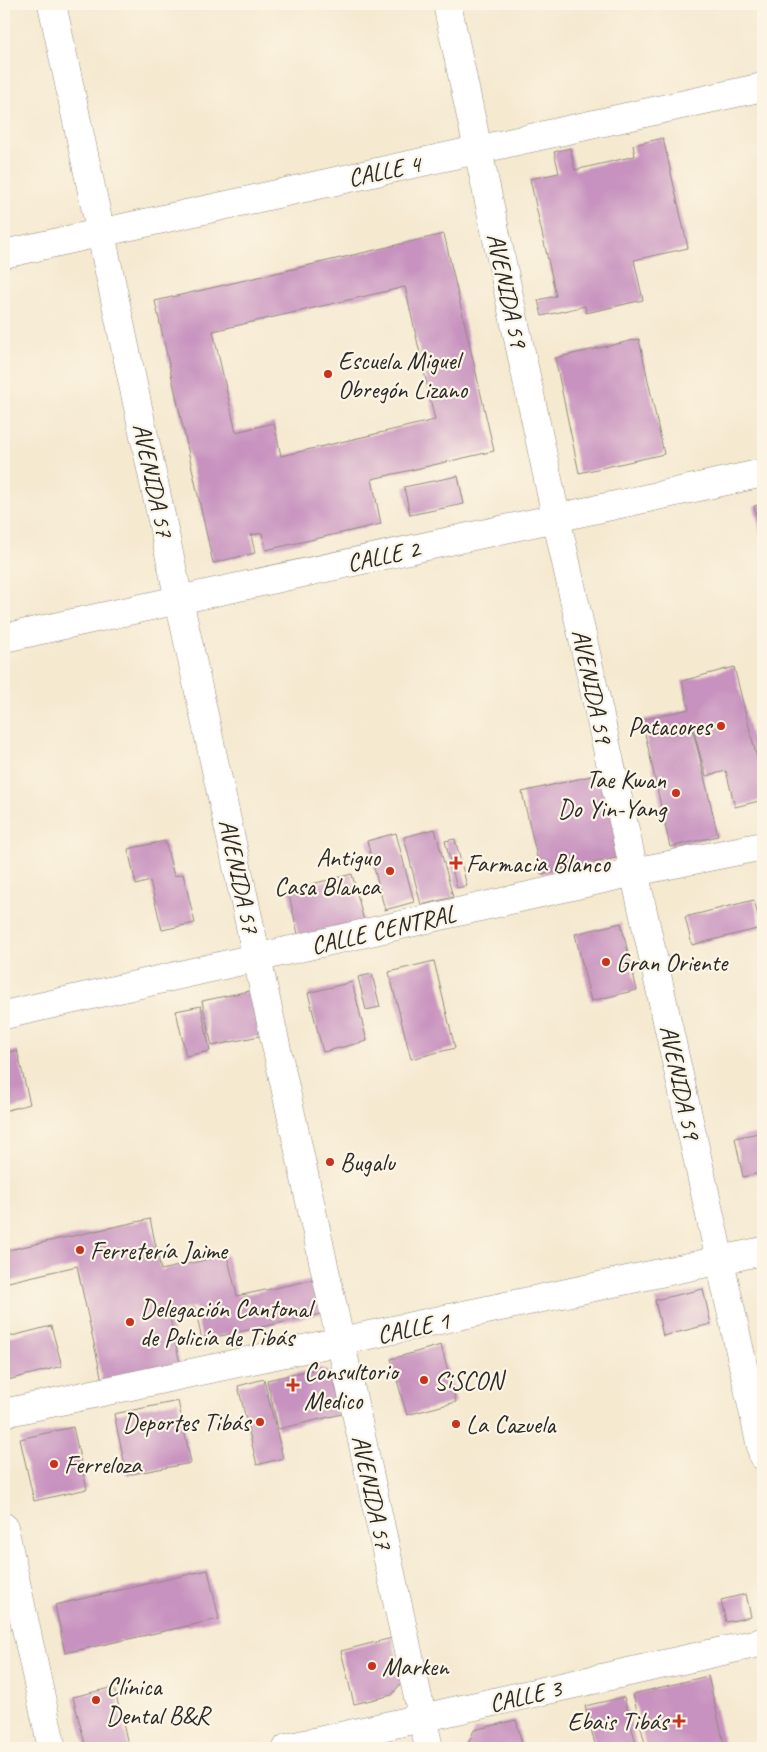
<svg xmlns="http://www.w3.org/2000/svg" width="767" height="1752" font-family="Caveat,sans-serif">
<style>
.building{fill:#c792bf;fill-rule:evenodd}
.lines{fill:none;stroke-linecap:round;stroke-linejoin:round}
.minor-casing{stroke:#908a7e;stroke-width:29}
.major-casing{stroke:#908a7e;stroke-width:29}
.minor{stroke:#fff;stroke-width:28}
.major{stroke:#fff;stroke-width:28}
.poi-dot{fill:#c8321e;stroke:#fcf5e5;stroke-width:2}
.labels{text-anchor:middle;stroke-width:4.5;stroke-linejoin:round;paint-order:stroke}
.street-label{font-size:25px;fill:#2b2b2b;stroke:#fcf5e5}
.poi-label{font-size:25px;fill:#2b2b2b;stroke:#fcf5e5;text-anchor:start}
</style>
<rect width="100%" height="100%" fill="#fcf5e5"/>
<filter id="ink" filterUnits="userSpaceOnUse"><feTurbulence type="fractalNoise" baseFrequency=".02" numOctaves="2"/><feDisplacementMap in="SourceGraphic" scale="10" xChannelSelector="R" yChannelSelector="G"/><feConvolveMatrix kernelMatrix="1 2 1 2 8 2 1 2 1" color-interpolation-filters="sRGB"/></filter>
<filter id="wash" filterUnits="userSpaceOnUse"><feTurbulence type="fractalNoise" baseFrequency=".0096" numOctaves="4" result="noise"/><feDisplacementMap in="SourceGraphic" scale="20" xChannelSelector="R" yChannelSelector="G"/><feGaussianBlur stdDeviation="1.12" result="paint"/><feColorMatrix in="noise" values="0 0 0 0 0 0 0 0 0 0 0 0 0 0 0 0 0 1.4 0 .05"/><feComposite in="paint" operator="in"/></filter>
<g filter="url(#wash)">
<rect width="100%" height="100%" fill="#f5e9d0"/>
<g id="blocks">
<g class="building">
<path d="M663 138 688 248 634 260 643 300 586 313 585 306 542 316 538 300 556 296 530 179 559 173 554 152 570 148 575 170 635 156 633 145Z"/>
<path d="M444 234 494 451 372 479 381 524 266 550 262 533 251 535 255 553 213 563 155 301ZM405 287 435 420 281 456 274 423 236 432 213 331Z"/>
<path d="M639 339 664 454 579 473 555 358Z"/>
<path d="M458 476 464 504 410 515 404 487Z"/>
<path d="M763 504V543L754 506Z"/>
<path d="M734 667 763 782V800L735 807 726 771 706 776 693 729 718 836 670 847 642 720 689 709 682 681Z"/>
<path d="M604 773 621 857 541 874 522 792Z"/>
<path d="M435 829 453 897 421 905 404 837Z"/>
<path d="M396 833 414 902 385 910 367 841Z"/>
<path d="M455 839 467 886 457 888 445 841Z"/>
<path d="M165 841 174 876 183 874 195 923 162 930 150 881 136 885 128 849Z"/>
<path d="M352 874 365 925 299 939 288 890Z"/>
<path d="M754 900 761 928 692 945 685 917Z"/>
<path d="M621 923 637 990 591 1001 575 934Z"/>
<path d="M434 961 455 1048 411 1059 389 972Z"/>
<path d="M372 974 380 1007 366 1010 358 977Z"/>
<path d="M352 982 367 1041 323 1052 308 993Z"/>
<path d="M254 990 264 1035 212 1046 202 1001Z"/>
<path d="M201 1006 210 1051 186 1056 176 1011Z"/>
<path d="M17 1050 30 1104 4 1111V1054Z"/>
<path d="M763 1132V1172L743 1177 735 1138Z"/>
<path d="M150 1219 161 1270 227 1255 237 1296 313 1280 321 1314 202 1340 195 1307 169 1313 181 1368 103 1385 77 1266 4 1283V1251Z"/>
<path d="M703 1289 711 1324 663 1336 655 1300Z"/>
<path d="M51 1326 62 1366 4 1381V1338Z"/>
<path d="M441 1345 456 1402 407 1415 391 1359Z"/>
<path d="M320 1368 333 1374 342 1414 278 1429 267 1380Z"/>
<path d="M264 1379 283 1458 257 1465 238 1386Z"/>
<path d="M178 1401 191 1463 127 1475 114 1414Z"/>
<path d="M73 1427 87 1489 34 1501 20 1439Z"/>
<path d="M208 1570 219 1619 65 1653 55 1605Z"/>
<path d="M746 1594 751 1617 726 1622 721 1600Z"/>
<path d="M392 1638 403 1680 392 1695 354 1704 341 1651Z"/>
<path d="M708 1676 725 1748H646L633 1694Z"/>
<path d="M114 1687 129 1748H86L73 1697Z"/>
<path d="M624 1697 637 1748H596L585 1706Z"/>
<path d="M516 1720 523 1748H466L474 1730Z"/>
</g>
</g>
</g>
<g filter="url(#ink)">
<use href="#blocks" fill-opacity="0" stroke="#908a7e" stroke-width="1"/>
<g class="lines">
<g class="minor-casing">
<g id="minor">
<path d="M52 4 179 600 429 1748"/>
<path d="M447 4 556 517 763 1456"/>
<path d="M4 254 763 87"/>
<path d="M4 638 763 473"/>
<path d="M4 1527 52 1748"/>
<path d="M287 1748 763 1642"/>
</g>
</g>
<g class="major-casing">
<g id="major">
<path d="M4 1015 634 872 763 846"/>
<path d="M4 1413 763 1251"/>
</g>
</g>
<use href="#minor" class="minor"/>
<use href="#major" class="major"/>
</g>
</g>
<g class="poi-dot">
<circle cx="328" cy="374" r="5"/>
<circle cx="721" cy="726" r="5"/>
<circle cx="676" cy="793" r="5"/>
<path d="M453.5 855.5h5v5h5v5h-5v5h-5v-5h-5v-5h5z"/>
<circle cx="390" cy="871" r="5"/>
<circle cx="606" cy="962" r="5"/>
<circle cx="330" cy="1162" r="5"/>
<circle cx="80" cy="1250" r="5"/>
<circle cx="130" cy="1322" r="5"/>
<circle cx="424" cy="1380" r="5"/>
<path d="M290.5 1377.5h5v5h5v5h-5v5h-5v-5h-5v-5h5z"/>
<circle cx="260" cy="1422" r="5"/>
<circle cx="456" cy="1424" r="5"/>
<circle cx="54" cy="1464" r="5"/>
<circle cx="372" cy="1666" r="5"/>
<circle cx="96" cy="1700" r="5"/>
<path d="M676.5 1713.5h5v5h5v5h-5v5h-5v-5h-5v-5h5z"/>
</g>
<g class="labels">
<g class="street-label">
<text transform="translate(384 170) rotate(-12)" y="9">CALLE 4</text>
<text transform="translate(508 290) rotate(78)" y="9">AVENIDA 59</text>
<text transform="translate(154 480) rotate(78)" y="9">AVENIDA 57</text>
<text transform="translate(383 555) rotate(-12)" y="9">CALLE 2</text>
<text transform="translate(593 686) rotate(78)" y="9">AVENIDA 59</text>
<text transform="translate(240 876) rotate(78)" y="9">AVENIDA 57</text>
<text transform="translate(383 929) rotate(-13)" y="9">CALLE CENTRAL</text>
<text transform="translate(681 1082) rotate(78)" y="9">AVENIDA 59</text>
<text transform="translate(413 1327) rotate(-12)" y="9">CALLE 1</text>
<text transform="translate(373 1492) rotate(78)" y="9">AVENIDA 57</text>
<text transform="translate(525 1695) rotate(-13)" y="9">CALLE 3</text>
</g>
<g class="poi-label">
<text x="338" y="369">Escuela Miguel<tspan x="338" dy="29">Obregón Lizano</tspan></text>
<text x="711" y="735" text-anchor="end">Patacores</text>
<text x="666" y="788" text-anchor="end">Tae Kwan<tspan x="666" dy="29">Do Yin-Yang</tspan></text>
<text x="380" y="866" text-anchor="end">Antiguo<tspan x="380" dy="29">Casa Blanca</tspan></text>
<text x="466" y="872">Farmacia Blanco</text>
<text x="616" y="971">Gran Oriente</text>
<text x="340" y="1171">Bugalu</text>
<text x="90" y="1259">Ferretería Jaime</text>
<text x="140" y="1317">Delegación Cantonal<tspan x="140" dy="29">de Policía de Tibás</tspan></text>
<text x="304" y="1380">Consultorio<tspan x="304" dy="29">Medico</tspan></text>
<text x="434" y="1389">SiSCON</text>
<text x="250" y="1431" text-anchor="end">Deportes Tibás</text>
<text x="466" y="1433">La Cazuela</text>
<text x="64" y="1473">Ferreloza</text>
<text x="382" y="1675">Marken</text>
<text x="106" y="1695">Clínica<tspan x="106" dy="29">Dental B&amp;R</tspan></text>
<text x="668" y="1730" text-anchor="end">Ebais Tibás</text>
</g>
</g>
<rect width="767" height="1752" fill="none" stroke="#fcf5e5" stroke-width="20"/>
</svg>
